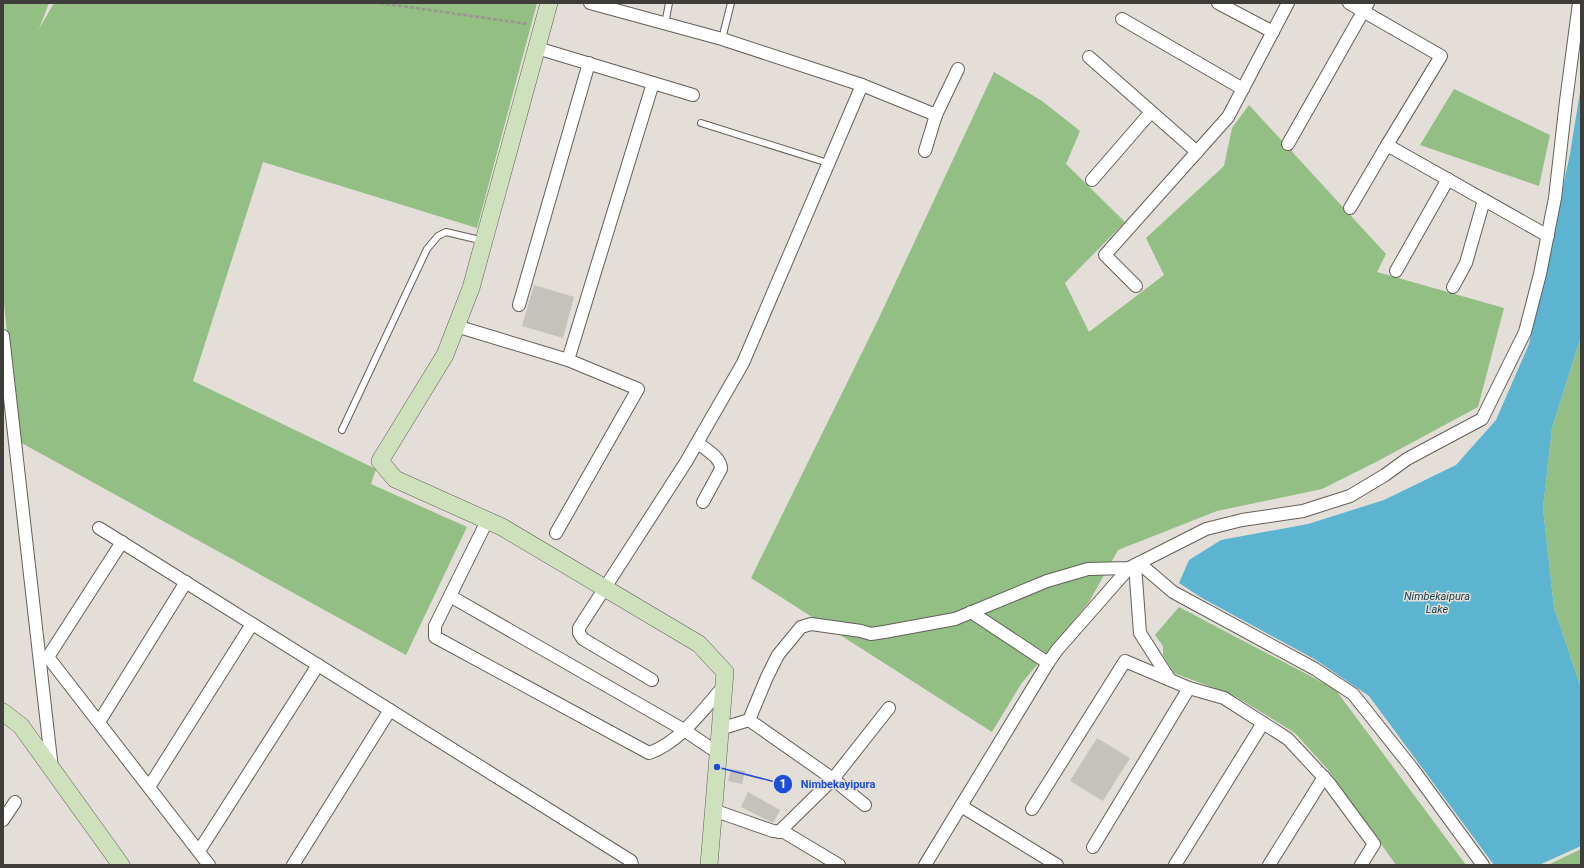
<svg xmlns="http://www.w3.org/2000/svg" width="1584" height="868" font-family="Roboto,sans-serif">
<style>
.green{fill:#93be84}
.water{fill:#5cb4d1}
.building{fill:#c5c1bb}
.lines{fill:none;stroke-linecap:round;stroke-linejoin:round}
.lane-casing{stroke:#635f59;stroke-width:8}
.street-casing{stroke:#635f59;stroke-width:14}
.secondary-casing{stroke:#635f59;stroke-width:18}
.path{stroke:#999591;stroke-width:2.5;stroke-dasharray:4 2;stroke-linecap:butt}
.lane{stroke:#fff;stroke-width:6}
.street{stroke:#fff;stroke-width:12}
.secondary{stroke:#cfe0bd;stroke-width:17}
.labels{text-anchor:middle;stroke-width:3;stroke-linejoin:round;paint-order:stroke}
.water-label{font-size:11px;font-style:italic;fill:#163e4b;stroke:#e3ded8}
.leader{fill:none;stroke:#1d4ed8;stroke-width:1.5}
.callout-dot{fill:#1d4ed8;stroke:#e3ded8;stroke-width:1.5}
.mark-label{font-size:12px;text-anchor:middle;font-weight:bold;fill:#fff}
.callout-label{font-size:11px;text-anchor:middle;font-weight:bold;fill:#1d4ed8;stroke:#e3ded8;stroke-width:3;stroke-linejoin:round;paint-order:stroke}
</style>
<rect width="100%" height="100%" fill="#e3ded8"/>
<g class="green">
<path d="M3 3H49L39 29 54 3H537L477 228 263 162 193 381 376 469 371 484 467 527 406 655 18 441 3 293Z"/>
<path d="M994 72 1042 101 1080 131 1066 164 1125 222 1065 283 1089 332 1164 275 1146 238 1224 166 1232 128 1249 105 1386 254 1377 272 1504 308 1478 407 1376 462 1322 489 1217 511 1118 550 1089 602 1021 684 992 732 751 578 877 322Z"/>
<path d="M1454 89 1550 135 1539 186 1420 145Z"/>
<path d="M1581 336V688L1554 608 1543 508 1552 428Z"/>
<path d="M1179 607 1335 689 1466 865H1396L1329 771 1295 733 1235 696 1174 673 1163 655V646L1155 635Z"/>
<path d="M1581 849V865H1548Z"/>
</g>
<path class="water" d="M1581 86V336L1552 428 1543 508 1554 608 1581 688V846L1539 865H1494L1369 696 1316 660 1202 598 1179 583 1189 560 1221 540 1308 524 1384 500 1456 465 1496 420 1529 344 1570 154Z"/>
<g class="building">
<path d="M534 285 574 297 563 338 522 326Z"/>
<path d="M1097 738 1130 758 1103 801 1070 781Z"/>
<path d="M731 769 745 771 742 784 728 781Z"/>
<path d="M748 792 780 810 773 823 741 807Z"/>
</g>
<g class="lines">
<g class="lane-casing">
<g id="lane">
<path d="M665 24 669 3"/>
<path d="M722 39 731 3"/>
<path d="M701 123 828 163"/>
<path d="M342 430 427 249 438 236 446 232 484 241"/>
</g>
</g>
<g class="street-casing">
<g id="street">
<path d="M590 3 722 39 862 85 936 115"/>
<path d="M1218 3 1273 32"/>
<path d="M1349 3 1441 56 1387 145 1548 236"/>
<path d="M1122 19 1243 89"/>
<path d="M537 48 693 95"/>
<path d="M1089 57 1197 152"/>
<path d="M1288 144 1368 3"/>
<path d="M925 151 936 115 958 69"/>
<path d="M1092 180 1151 112"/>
<path d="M1350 208 1387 145"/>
<path d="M1396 271 1448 179"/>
<path d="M1136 286 1105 255 1228 117 1288 3"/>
<path d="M1453 287 1466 263 1484 200"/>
<path d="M519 305 589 63"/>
<path d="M456 326 568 360"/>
<path d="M3 336 52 769"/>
<path d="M698 443C706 450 721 457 721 469L703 502"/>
<path d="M487 521 435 626V637L649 753C680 742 702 711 723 687"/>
<path d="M99 528 631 861 632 865"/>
<path d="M556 533 638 389 568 360 653 83"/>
<path d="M122 542 48 657 209 865"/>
<path d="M1139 563 1173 592 1315 669 1353 694 1412 768 1483 865"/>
<path d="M1135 565 1140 633 1170 680"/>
<path d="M450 596 684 730 718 753"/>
<path d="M971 612 1048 663"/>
<path d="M652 680 583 639 579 633V628L686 462 743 363 862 85"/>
<path d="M749 720 833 779 865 805"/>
<path d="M99 722 186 582"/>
<path d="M720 729 749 720 767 677 778 655 801 627 811 624 861 631 871 634 884 632 955 619 1047 581 1088 569 1129 568 1206 529 1242 520 1303 511 1350 496 1385 475 1407 459 1482 419 1525 332 1540 274 1555 198 1566 101 1579 3"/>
<path d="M149 787 252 624"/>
<path d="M961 806 1057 865"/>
<path d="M1032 809 1125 661 1189 688 1224 698 1288 739 1329 783 1374 844 1361 865"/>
<path d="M713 810 773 831 784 832 839 865"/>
<path d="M3 820 15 802"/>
<path d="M779 832 833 779 889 708"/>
<path d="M1093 847 1189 688"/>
<path d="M199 851 318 665"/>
<path d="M293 865 390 710"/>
<path d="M925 865 1048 663 1057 650 1129 568"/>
<path d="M1175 865 1263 723"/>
<path d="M1269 865 1324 777"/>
</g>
</g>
<g class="secondary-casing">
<g id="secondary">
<path d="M549 3 471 288 445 355 380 461 395 479 502 527 699 644 725 672 709 865"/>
<path d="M3 712 21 726 121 865"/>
</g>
</g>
<path class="path" d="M380 3 528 24"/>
<use href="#lane" class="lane"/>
<use href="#street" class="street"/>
<use href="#secondary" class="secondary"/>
</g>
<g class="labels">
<g class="water-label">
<text x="1437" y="600">Nimbekaipura<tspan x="1437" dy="13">Lake</tspan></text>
</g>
</g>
<path class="leader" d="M717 767L783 784"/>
<g class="callout-dot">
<circle cx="717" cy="767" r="4"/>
<circle cx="783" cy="784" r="10"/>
</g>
<g class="mark-label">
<text x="783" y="788">1</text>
</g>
<g class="callout-label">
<text x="838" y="788">Nimbekayipura</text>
</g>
<rect width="1584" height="868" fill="none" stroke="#3e3d3a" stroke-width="8"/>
</svg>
